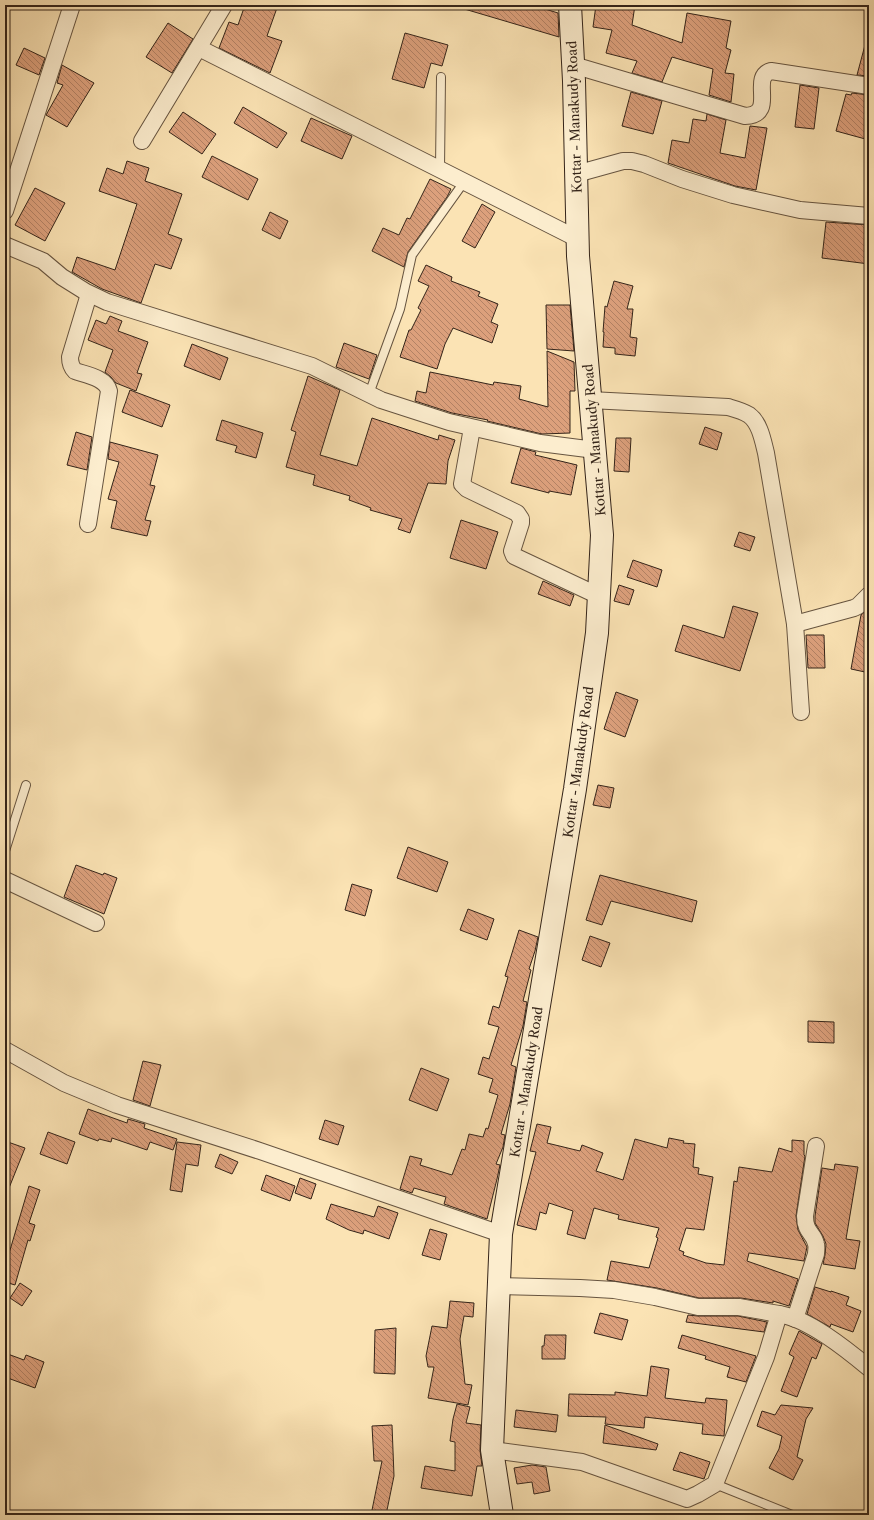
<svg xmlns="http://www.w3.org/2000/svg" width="874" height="1520" font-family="'Libre Caslon Text',serif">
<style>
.building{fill:url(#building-back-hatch);stroke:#342419}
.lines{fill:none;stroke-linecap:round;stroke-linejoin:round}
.lane-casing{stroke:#665440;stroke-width:10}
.street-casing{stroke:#665440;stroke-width:18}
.secondary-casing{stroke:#342419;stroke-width:24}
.lane{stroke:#fcedce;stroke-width:8}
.street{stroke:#fcedce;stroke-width:16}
.secondary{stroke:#fcedce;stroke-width:22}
.labels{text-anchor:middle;stroke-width:4;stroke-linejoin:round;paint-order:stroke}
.street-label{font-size:13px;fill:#342419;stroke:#fcedce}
</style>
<defs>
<pattern id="building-back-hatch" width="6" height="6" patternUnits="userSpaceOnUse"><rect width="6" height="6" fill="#dca07c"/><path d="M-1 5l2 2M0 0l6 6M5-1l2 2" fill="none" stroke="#b38265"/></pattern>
</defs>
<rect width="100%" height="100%" fill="#fbe3b4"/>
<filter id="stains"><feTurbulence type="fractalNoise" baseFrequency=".005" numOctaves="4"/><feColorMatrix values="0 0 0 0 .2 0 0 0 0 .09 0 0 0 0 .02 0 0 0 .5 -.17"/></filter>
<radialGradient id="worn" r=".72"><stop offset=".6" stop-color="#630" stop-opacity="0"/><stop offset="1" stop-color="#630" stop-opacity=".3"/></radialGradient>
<g class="building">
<path d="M245 5H278L267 36 282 41 270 73 219 48 229 22 238 25Z"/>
<path d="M461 5H532L558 13 559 37 461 8Z"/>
<path d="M596 5H635L632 25 682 43 687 13 731 21 726 48 731 50 725 73 734 74 731 102 709 95 713 69 672 57 662 82 632 73 637 61 606 53 612 30 593 27Z"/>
<path d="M168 23 193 39 172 73 146 57Z"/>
<path d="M405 33 448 45 442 66 431 63 424 88 392 79Z"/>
<path d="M865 45H869V76L857 75Z"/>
<path d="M24 48 45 58 39 75 16 65Z"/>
<path d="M62 65 94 83 67 127 46 115 63 85 57 83Z"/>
<path d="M800 85 819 88 814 129 795 127Z"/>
<path d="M631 92 662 101 653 134 622 126Z"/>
<path d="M852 93 869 95V140L836 131 846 94 851 95Z"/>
<path d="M243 107 287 133 277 148 234 123Z"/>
<path d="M183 112 216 134 202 154 169 132Z"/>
<path d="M707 114 726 120 720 153 745 158 750 126 767 128 756 190 735 186 668 163 672 140 689 143 693 119 706 121Z"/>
<path d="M311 118 352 136 342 159 301 141Z"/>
<path d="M212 156 258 179 248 200 202 177Z"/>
<path d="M127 161 149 168 145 181 182 194 168 234 182 239 171 269 155 264 141 303 102 289 72 272 77 257 115 270 137 204 99 191 107 168 123 174Z"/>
<path d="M430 179 451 189 447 197 408 252 404 267 372 251 383 228 399 235 407 218 410 219Z"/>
<path d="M35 188 65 203 45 241 15 225Z"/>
<path d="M482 204 495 212 475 248 462 241Z"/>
<path d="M270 212 288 221 280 239 262 230Z"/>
<path d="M826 222 869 225V264L822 258Z"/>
<path d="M426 265 452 277 451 281 480 292 478 296 498 304 491 322 498 325 492 343 453 328 445 344 437 369 400 357 409 330H411L421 310 418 308 429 286 418 281Z"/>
<path d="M614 281 633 286 627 309H633L630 337 637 338 635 356 615 354V348L603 347 604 332H603L605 306 607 307Z"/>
<path d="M546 305H570L574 351 547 349Z"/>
<path d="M110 316 122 321 118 331 148 342 137 373 142 374 136 391 116 383 111 377 105 372 113 350 88 340 96 320 106 324Z"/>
<path d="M344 343 377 355 369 379 336 367Z"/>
<path d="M192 344 228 358 220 380 184 366Z"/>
<path d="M547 351 574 362 575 391H570V433L542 434 487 421 488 420 452 413 415 401 417 391 426 393 430 372 493 385 494 382 521 386 519 399 548 407Z"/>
<path d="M308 376 340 390 320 455 357 466 372 418 438 440 439 435 455 440 448 461 446 484 428 483 410 533 398 529 402 519 370 510 371 508 349 500 350 496 313 485 315 475 286 467 296 432 291 430Z"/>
<path d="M130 390 170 405 162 427 122 412Z"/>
<path d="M222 420 263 433 256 458 235 452 237 446 216 440Z"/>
<path d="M705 427 722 433 717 450 699 444Z"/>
<path d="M76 432 92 437 87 470 67 465Z"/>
<path d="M616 438H631L629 472 614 471Z"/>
<path d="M110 442 158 455 150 485 155 486 145 520 151 521 147 536 111 528 117 501 108 499 119 462 108 459Z"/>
<path d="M521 448 536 452 535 455 577 465 571 495 549 491V493L511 483Z"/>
<path d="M461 520 498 532 486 569 450 558Z"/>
<path d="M739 532 755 537 750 551 734 546Z"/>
<path d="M633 560 662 570 657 587 627 577Z"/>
<path d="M543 581 574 595 570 606 538 594Z"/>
<path d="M619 585 634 590 629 605 614 601Z"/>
<path d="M733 606 758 613 740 671 675 651 683 625 724 638Z"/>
<path d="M869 608V650L865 672 851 669 861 615Z"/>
<path d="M806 635H824L825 668H808Z"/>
<path d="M616 692 638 700 625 737 604 729Z"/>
<path d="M598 785 614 788 610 808 593 805Z"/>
<path d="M408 847 448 862 437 892 397 878Z"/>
<path d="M76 865 103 875 104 873 117 878 104 914 64 897Z"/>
<path d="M600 875 697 901 692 922 611 901 602 925 586 920Z"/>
<path d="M352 884 372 890 365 916 345 910Z"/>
<path d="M468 909 494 919 487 940 460 930Z"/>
<path d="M519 930 538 937 535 951 529 969 531 970 523 1001 527 1002 523 1026 511 1065 516 1067 510 1104 501 1134 505 1135 503 1147 496 1164 500 1165 497 1179 487 1219 444 1204 446 1197 414 1188 412 1193 400 1189 410 1156 422 1159 420 1165 452 1175 462 1149 465 1150 469 1134 483 1137 486 1128 488 1129 498 1095 489 1092 493 1079 478 1074 483 1057 489 1059 499 1027 488 1024 493 1006 499 1008 508 977 505 976Z"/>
<path d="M590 936 610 943 601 967 582 960Z"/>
<path d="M808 1021 834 1022V1043L808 1042Z"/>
<path d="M143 1061 161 1065 150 1106 133 1100Z"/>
<path d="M421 1068 449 1079 437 1111 409 1100Z"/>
<path d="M88 1109 127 1123 128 1119 145 1124 144 1128 177 1139 173 1150 150 1142 147 1150 112 1138 111 1142 99 1139 98 1141 79 1134Z"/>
<path d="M325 1120 344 1126 338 1145 319 1139Z"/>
<path d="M537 1124 551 1127 547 1143 580 1151 582 1145 603 1153 596 1171 623 1180 635 1139 667 1148 669 1138 684 1141 683 1143 695 1144 693 1167 699 1168 698 1174 713 1177 704 1230 686 1228 679 1250 684 1252 683 1255 706 1263 724 1265 734 1181 737 1182 739 1167 772 1172 779 1148 792 1152V1140L804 1141V1155L805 1156 796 1216 798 1230 807 1247 804 1261 749 1253 747 1261 798 1279 789 1306 773 1301V1303L741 1298H699L657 1288 607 1280 611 1261 649 1268 658 1238 656 1237 659 1228 618 1219 619 1215 594 1208 585 1239 567 1234 573 1211 549 1203 546 1214 540 1212 536 1230 517 1225 536 1152 530 1151Z"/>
<path d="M48 1132 75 1142 67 1164 40 1154Z"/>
<path d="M5 1141 25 1148 5 1198Z"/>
<path d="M177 1142 201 1145 198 1166 186 1164 182 1192 170 1190Z"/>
<path d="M220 1154 238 1162 232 1174 215 1167Z"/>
<path d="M835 1164 858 1167 846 1239 860 1241 855 1269 823 1264 825 1255 826 1244 823 1236 815 1223V1216L822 1168 834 1170Z"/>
<path d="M266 1175 295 1186 290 1201 261 1190Z"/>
<path d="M300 1178 316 1184 311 1199 295 1193Z"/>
<path d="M29 1186 40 1190 29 1223 35 1225 30 1241 28 1240 15 1285 5 1282V1267Z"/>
<path d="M331 1204 374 1217 378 1206 398 1213 389 1239 364 1230 363 1234 349 1230 326 1219Z"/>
<path d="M430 1229 447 1234 440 1260 422 1255Z"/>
<path d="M20 1283 32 1291 22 1306 10 1298Z"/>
<path d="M815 1287 831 1292V1291L849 1297 846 1305 861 1311 853 1332 831 1324 830 1327 807 1314Z"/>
<path d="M450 1301 474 1303 473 1317 464 1316 460 1339 465 1384 472 1385 468 1405 428 1398 434 1367H428L426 1356 432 1326 447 1328Z"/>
<path d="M600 1313 628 1320 622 1340 594 1333Z"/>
<path d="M688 1315 698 1316H738L767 1322 764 1332 686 1322Z"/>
<path d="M396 1328 395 1374 374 1373 375 1330Z"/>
<path d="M799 1331 822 1344 816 1359 812 1357 797 1397 781 1391 794 1357 789 1354Z"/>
<path d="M545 1335H566L565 1359H542V1346H544Z"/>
<path d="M682 1335 756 1356 746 1382 727 1377 730 1367 705 1359 706 1356 678 1348Z"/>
<path d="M5 1353 24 1360 26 1355 44 1362 35 1388 5 1377Z"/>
<path d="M651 1366 669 1369 665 1398 705 1403 706 1398 727 1400 724 1436 702 1434 703 1424 645 1417 644 1428 605 1424 606 1417 568 1416 569 1394 615 1395V1392L647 1396Z"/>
<path d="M457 1404 470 1407 466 1423 481 1425 480 1450 482 1466H477L472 1496 421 1488 425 1466 455 1471V1442L450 1441 453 1419Z"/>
<path d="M781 1405 813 1408 806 1419 797 1457 803 1460 793 1480 769 1468 779 1449 782 1436 757 1426 762 1411 775 1415Z"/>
<path d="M516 1410 558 1415 556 1432 514 1427Z"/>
<path d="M392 1425 394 1476 386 1515H371L382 1461H374L372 1426Z"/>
<path d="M605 1425 658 1444 656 1450 603 1443Z"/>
<path d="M680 1452 710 1462 704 1479 673 1470Z"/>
<path d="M532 1465 546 1467 550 1491 534 1494 532 1482 517 1484 514 1468Z"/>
</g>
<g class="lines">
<g class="lane-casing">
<g id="lane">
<path d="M440 169 441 77"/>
<path d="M369 394 400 309 412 255 464 182"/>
<path d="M5 851 26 785"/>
<path d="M715 1484 792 1515"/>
</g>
</g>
<g class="street-casing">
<g id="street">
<path d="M199 48 578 239"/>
<path d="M573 65 745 116C778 115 749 77 771 71L869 86"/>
<path d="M142 141 224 5"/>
<path d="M576 174 623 161H632L644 164 682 179 733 195 800 210 869 216"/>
<path d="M5 211 72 5"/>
<path d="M5 245 43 261 62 277 86 292 107 302 312 366 381 400 449 422 540 443 595 450"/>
<path d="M590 400 728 407C735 409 743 411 749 415 760 423 763 441 766 453L795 624 801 712"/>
<path d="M472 428 462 484 467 489 517 513 521 519V523L512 551 514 556 599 596"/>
<path d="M88 524 109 391C106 378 87 375 75 371 71 367 70 363 70 357L89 294"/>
<path d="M795 624 854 608 858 606 869 595"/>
<path d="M5 880 96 923"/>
<path d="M5 1050 64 1083 117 1105 260 1151 501 1234"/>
<path d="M499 1286 580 1288 614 1290 655 1297 698 1307H739L779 1314"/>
<path d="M795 1319 816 1254C816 1251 817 1247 816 1244 814 1233 805 1233 805 1216L816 1146"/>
<path d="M492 1450 582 1462 687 1499 698 1494 715 1484 766 1357 779 1314C809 1319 846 1349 869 1368"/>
</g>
</g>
<g class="secondary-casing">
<path id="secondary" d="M502 1515 492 1450 501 1234 575 789 597 633 602 535 578 256 574 81 570 5"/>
</g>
<use href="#lane" class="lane"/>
<use href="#street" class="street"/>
<use href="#secondary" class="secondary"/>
</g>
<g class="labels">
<g class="street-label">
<text transform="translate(574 117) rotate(-92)" y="5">Kottar - Manakudy Road</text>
<text transform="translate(594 440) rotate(-95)" y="5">Kottar - Manakudy Road</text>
<text transform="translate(578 762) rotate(-82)" y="5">Kottar - Manakudy Road</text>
<text transform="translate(526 1082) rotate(-81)" y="5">Kottar - Manakudy Road</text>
</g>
</g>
<rect width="874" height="1520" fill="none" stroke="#fbe3b4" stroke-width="20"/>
<rect x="6" y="6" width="862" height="1508" fill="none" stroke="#342419" stroke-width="2"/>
<rect x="10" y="10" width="854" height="1500" fill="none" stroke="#342419"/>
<rect width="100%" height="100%" filter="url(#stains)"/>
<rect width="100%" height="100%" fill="url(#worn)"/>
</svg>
